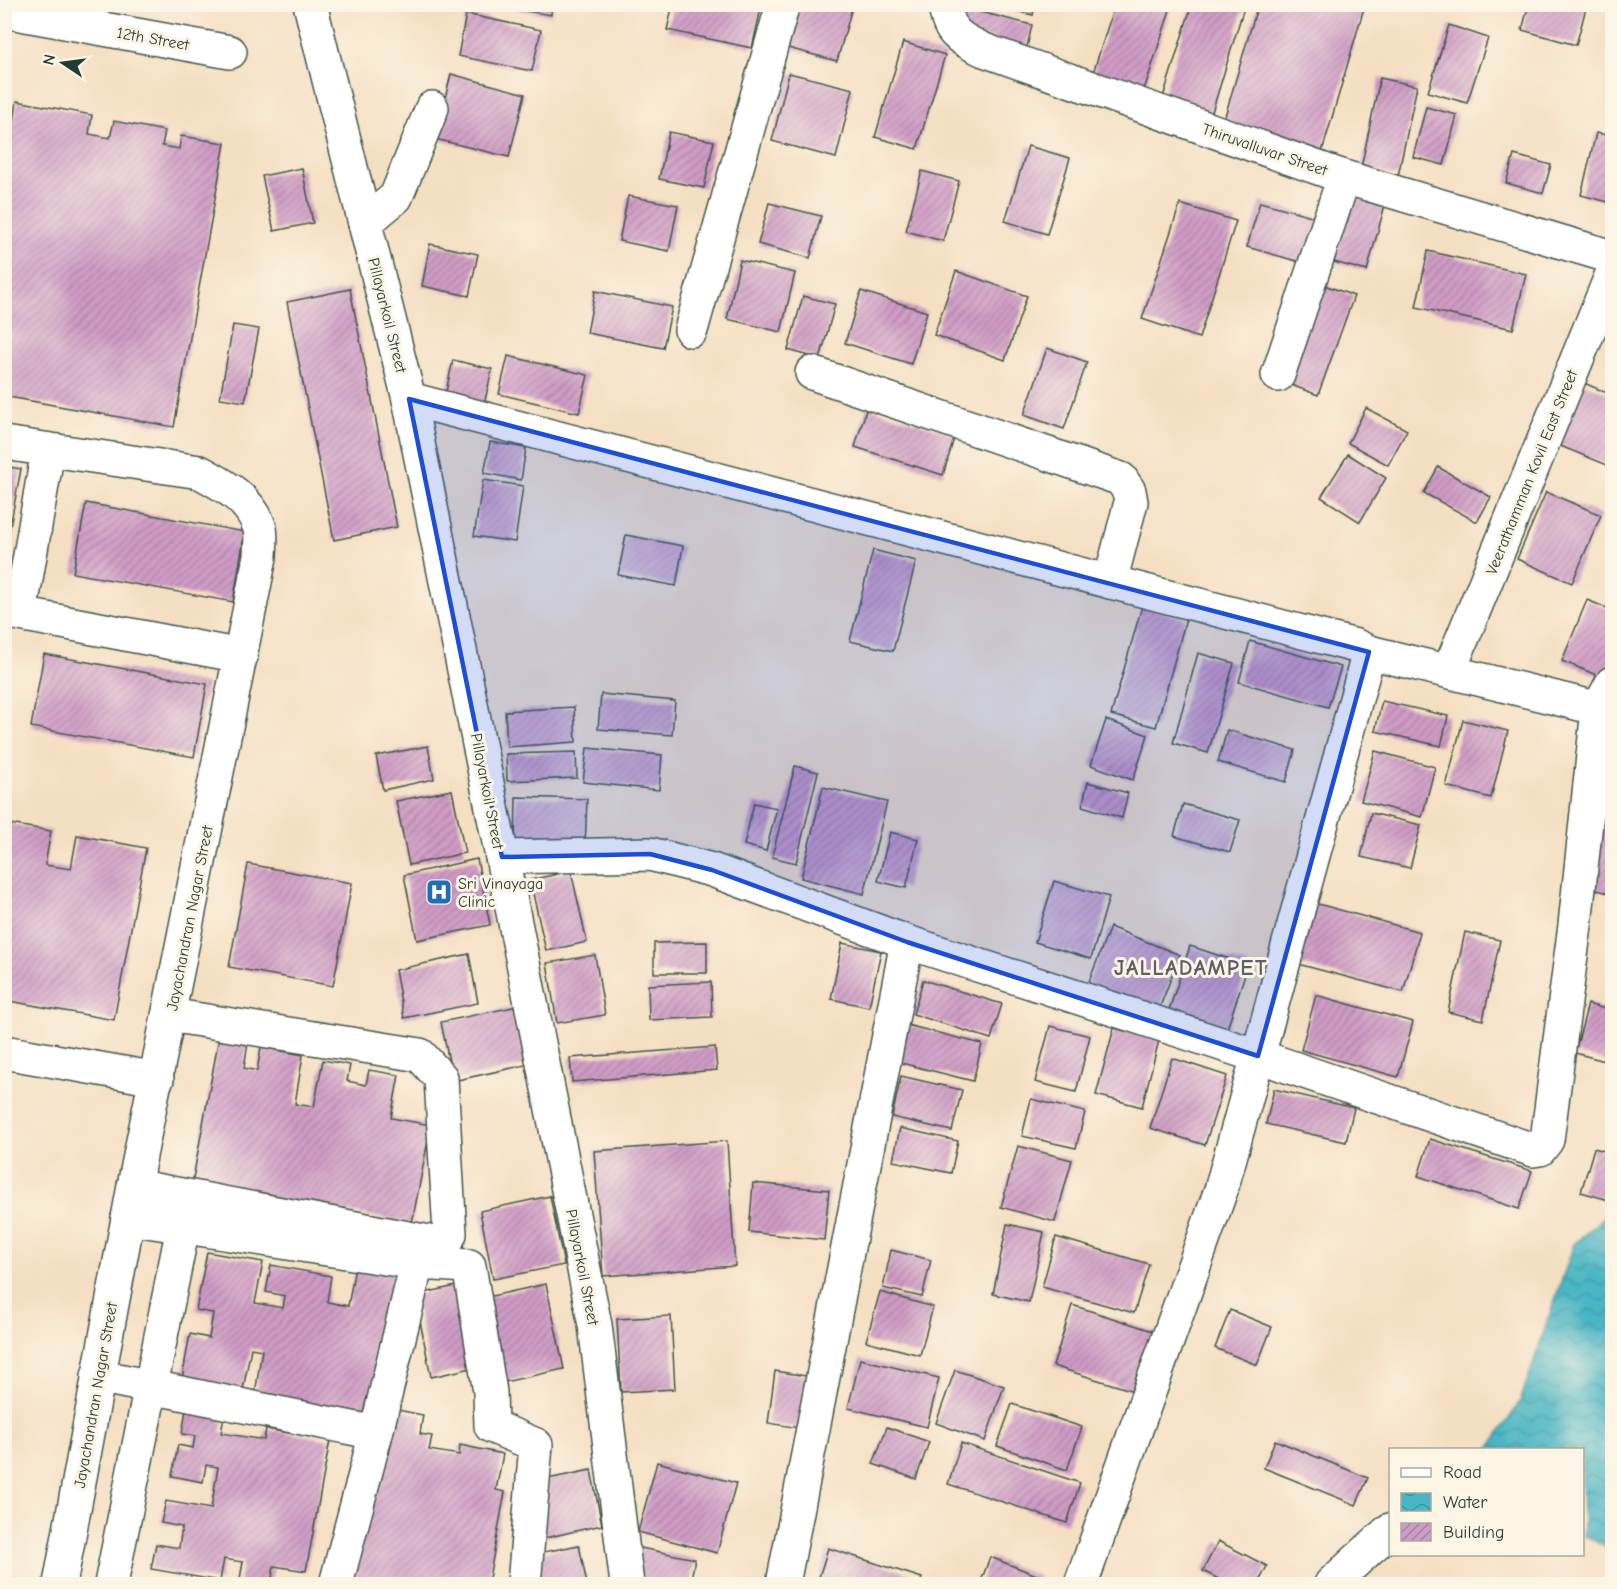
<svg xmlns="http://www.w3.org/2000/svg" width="1617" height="1589" font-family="'Comic Neue',sans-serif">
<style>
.water{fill:url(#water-waves);stroke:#347a7c;stroke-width:1.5}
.building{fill:url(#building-hatch)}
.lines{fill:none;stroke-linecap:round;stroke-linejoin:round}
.minor-casing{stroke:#3f5549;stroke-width:36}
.minor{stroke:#fff;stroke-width:33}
.marked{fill:#1d4ed8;fill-opacity:0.2;stroke:#1d4ed8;stroke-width:4.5;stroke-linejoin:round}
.labels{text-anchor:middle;stroke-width:6;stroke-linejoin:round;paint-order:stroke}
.street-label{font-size:16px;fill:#1f3d34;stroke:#fcf5e5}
.poi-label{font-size:16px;fill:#1f3d34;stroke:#fcf5e5;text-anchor:start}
.district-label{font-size:22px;font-weight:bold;letter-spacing:1.5px;fill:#5d5e67;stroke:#fcf5e5}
</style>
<defs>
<pattern id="water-waves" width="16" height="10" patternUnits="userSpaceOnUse" patternTransform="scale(1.5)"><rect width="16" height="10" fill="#49b6c5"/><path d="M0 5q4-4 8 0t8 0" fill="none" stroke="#3c95a1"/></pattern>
<pattern id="building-hatch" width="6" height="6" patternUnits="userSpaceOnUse" patternTransform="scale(1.5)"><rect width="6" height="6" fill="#d09cc6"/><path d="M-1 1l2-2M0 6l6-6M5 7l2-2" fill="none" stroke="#a880a2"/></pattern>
</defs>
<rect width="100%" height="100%" fill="#fcf5e5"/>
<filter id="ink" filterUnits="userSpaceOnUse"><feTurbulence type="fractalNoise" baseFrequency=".0167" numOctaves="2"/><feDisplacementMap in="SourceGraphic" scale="12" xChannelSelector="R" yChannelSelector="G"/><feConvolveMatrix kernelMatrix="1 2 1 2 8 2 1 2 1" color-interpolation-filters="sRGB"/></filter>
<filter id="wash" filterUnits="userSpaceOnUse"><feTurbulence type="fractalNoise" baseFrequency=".008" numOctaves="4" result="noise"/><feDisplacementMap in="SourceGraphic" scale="24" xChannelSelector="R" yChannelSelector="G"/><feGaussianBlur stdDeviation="1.35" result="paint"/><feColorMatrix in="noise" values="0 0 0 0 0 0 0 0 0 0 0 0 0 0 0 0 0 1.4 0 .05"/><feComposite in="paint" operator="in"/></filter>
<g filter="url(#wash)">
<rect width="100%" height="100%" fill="#f5dfc2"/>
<path class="water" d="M1612 1210V1549L1583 1536 1582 1450 1489 1449 1520 1402 1574 1244Z"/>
<g id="blocks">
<g class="building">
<path d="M483 4H552L551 15Z"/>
<path d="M673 4H762L752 48 667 30Z"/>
<path d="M799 4H853L837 61 788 48Z"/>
<path d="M988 4H1035L1033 15Z"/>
<path d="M1115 4H1172L1144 90 1093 73Z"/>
<path d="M1192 4H1245L1209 122 1160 107Z"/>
<path d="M1258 4H1352L1364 8 1319 162 1220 133Z"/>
<path d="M1529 4H1572L1586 8 1576 45 1522 30Z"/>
<path d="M961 7 1032 25 1027 47 955 30Z"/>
<path d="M466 14 541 30 532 71 458 56Z"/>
<path d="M1449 25 1488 38 1467 103 1428 92Z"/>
<path d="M903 42 945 55 917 149 875 137Z"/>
<path d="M789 73 853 89 836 158 772 141Z"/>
<path d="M451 74 525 94 509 157 435 139Z"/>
<path d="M1380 78 1417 86 1398 176 1361 168Z"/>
<path d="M17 101 92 115 89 134 110 138 114 121 165 131 162 146 179 149 181 136 225 143 174 427 4 396V299L9 272 5 271V121L14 122Z"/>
<path d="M1426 107 1457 115 1444 165 1413 157Z"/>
<path d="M669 132 714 141 704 188 659 179Z"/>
<path d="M1596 133 1612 136V203L1581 195Z"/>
<path d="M1028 146 1070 158 1047 234 1005 221Z"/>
<path d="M1514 155 1551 165 1543 193 1506 183Z"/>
<path d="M302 168 313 223 274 231 262 176Z"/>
<path d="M922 171 959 181 943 241 906 231Z"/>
<path d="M628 196 678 205 669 251 619 241Z"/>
<path d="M1351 196 1385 205 1367 271 1334 262Z"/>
<path d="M1260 202 1319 218 1307 264 1247 247Z"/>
<path d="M769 203 821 216 810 258 758 244Z"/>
<path d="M1180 204 1236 221 1199 338 1142 319Z"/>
<path d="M430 244 478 254 469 296 422 286Z"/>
<path d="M1428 251 1526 274 1513 329 1416 307Z"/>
<path d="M740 260 795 273 781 332 727 319Z"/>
<path d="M956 271 1027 296 1005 360 934 335Z"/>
<path d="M1319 283 1354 296 1318 395 1283 382Z"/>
<path d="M350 289 397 527 334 540 287 302Z"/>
<path d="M595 291 672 307 663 348 587 333Z"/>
<path d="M861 291 927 312 911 364 845 343Z"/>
<path d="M803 296 835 304 820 359 788 350Z"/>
<path d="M233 325 259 329 245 402 220 398Z"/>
<path d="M1047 348 1087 362 1064 429 1024 415Z"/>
<path d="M508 356 588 375 579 413 499 394Z"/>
<path d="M453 360 492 369 484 405 445 396Z"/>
<path d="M1584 383 1612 395V467L1558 445Z"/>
<path d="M867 407 955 435 943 475 855 447Z"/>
<path d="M1366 408 1407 430 1388 465 1348 443Z"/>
<path d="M490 442 526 448 521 480 484 473Z"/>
<path d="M1348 454 1386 478 1360 522 1321 497Z"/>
<path d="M4 466 21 469 6 548H4Z"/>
<path d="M1438 467 1491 497 1477 522 1424 493Z"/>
<path d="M483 480 523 486 515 542 474 536Z"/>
<path d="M1546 492 1601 515 1572 583 1517 559Z"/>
<path d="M86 503 245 532 233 602 73 573Z"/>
<path d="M626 535 683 546 676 586 618 575Z"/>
<path d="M873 550 916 561 893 651 850 641Z"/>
<path d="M1587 600 1612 610V658L1604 678 1562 661Z"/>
<path d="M1142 606 1186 619 1156 727 1111 715Z"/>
<path d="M1250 641 1341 667 1328 707 1239 682Z"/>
<path d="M1198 653 1234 663 1208 753 1173 743Z"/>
<path d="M44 654 207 684 194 757 31 727Z"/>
<path d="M601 694 675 701 672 735 598 729Z"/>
<path d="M1382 701 1448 716 1441 746 1375 731Z"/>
<path d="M574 707 576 742 507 747 505 711Z"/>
<path d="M1106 720 1148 735 1133 780 1091 765Z"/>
<path d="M1463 720 1508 731 1491 798 1446 786Z"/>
<path d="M1227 730 1295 750 1286 782 1218 762Z"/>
<path d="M428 746 434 779 383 790 376 756Z"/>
<path d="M587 748 662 755 659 790 583 782Z"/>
<path d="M1375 751 1435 767 1422 817 1361 801Z"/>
<path d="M576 752 577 778 507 781 506 754Z"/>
<path d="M795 766 818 772 796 863 772 857Z"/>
<path d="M1088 782 1128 793 1122 818 1082 806Z"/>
<path d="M823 787 887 802 864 894 801 878Z"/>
<path d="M452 790 465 853 409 865 396 801Z"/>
<path d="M1612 792V894L1586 887Z"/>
<path d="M516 797 587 799 585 848 515 846Z"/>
<path d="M754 803 777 808 766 851 744 845Z"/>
<path d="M1183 804 1240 820 1230 852 1174 836Z"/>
<path d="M1371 813 1421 825 1410 868 1361 857Z"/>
<path d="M4 823 51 831 45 865 71 869 77 835 146 848 114 1020 4 1000Z"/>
<path d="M890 832 918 839 906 888 878 881Z"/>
<path d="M477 859 490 925 417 940 404 875Z"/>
<path d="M248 864 352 883 333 986 229 967Z"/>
<path d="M571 871 587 942 546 951 530 880Z"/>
<path d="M1054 881 1109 897 1091 959 1035 942Z"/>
<path d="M1311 902 1420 932 1403 992 1294 963Z"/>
<path d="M1110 927 1180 955 1158 1012 1088 984Z"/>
<path d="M1465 932 1500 940 1483 1020 1448 1012Z"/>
<path d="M707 942V973H654V943Z"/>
<path d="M842 943 881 951 869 1007 831 999Z"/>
<path d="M1190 946 1248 965 1226 1032 1168 1013Z"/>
<path d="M469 954 478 1003 404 1018 395 970Z"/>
<path d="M595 955 605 1015 557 1023 547 963Z"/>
<path d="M923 980 1002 1004 991 1039 913 1014Z"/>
<path d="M711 982 712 1017 649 1020 648 985Z"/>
<path d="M1316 995 1413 1022 1398 1077 1301 1050Z"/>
<path d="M1588 1004 1612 1011V1063L1575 1053Z"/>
<path d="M518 1006 530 1064 453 1081 441 1022Z"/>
<path d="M907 1025 982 1044 973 1081 897 1062Z"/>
<path d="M1050 1026 1090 1036 1076 1092 1035 1082Z"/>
<path d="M1114 1028 1159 1040 1142 1107 1096 1095Z"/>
<path d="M219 1037 248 1043 244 1068 257 1071 261 1047 303 1055 295 1104 314 1107 323 1060 350 1065 347 1081 366 1085 369 1070 399 1075 391 1118 431 1125 412 1223 192 1184Z"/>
<path d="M715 1047 717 1070 572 1082 570 1058Z"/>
<path d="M1172 1058 1227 1076 1205 1145 1150 1128Z"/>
<path d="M901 1076 962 1090 952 1131 892 1117Z"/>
<path d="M1274 1089 1354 1108 1346 1142 1266 1124Z"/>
<path d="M1031 1099 1085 1112 1076 1148 1022 1136Z"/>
<path d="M900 1128 958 1141 951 1173 893 1161Z"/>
<path d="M1430 1139 1532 1171 1519 1209 1418 1176Z"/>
<path d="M727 1141 735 1266 603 1276 594 1151Z"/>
<path d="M1018 1146 1072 1160 1055 1222 1001 1207Z"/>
<path d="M1594 1148 1612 1153V1201L1581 1192Z"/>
<path d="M753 1183 829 1190 824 1240 749 1232Z"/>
<path d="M550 1196 564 1265 493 1279 480 1211Z"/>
<path d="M1007 1224 1044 1232 1029 1302 993 1294Z"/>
<path d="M1056 1237 1149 1264 1134 1313 1042 1287Z"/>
<path d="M891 1250 931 1260 922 1297 883 1288Z"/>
<path d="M207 1252 263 1262 255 1303 283 1308 285 1296 266 1292 271 1265 331 1276 327 1302 348 1306 356 1262 401 1270 373 1422 254 1400 262 1350 251 1348 242 1395 181 1384 190 1334 209 1338 213 1313 196 1310Z"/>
<path d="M546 1284 564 1369 495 1384 478 1299Z"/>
<path d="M456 1286 472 1368 431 1377 415 1295Z"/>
<path d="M880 1292 933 1307 920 1355 866 1341Z"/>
<path d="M1072 1305 1156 1332 1137 1392 1053 1366Z"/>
<path d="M1230 1310 1272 1327 1257 1365 1215 1348Z"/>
<path d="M671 1316 675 1389 621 1392 617 1319Z"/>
<path d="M860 1359 939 1378 927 1427 848 1408Z"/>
<path d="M955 1370 1004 1386 985 1441 936 1423Z"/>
<path d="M775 1371 819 1378 811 1430 768 1423Z"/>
<path d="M1012 1404 1082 1427 1067 1470 997 1446Z"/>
<path d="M186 1410 224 1417 221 1433 264 1440 266 1429 330 1440 306 1571 274 1566 271 1584H239L243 1562 224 1559 220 1581 151 1569 156 1544 179 1548 182 1527 161 1523 166 1501 211 1509 218 1467 206 1465 203 1482 172 1476 178 1445 193 1448 195 1436 182 1434Z"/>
<path d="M398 1410 423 1415 420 1434 432 1436 429 1450 459 1455 460 1445 503 1454 496 1490 505 1492 488 1584H346L380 1456 389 1454Z"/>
<path d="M887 1427 929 1442 916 1479 873 1464Z"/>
<path d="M1275 1440 1368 1478 1356 1505 1264 1468Z"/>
<path d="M961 1443 1080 1483 1067 1523 948 1484Z"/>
<path d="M657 1462 736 1483 717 1553 638 1532Z"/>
<path d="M591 1470 602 1525 545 1538 533 1482Z"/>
<path d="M1218 1541 1267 1566 1258 1584H1228L1203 1571Z"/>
<path d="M579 1545 587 1584H540L534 1554Z"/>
<path d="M641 1548 695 1559 690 1584H634Z"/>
<path d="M828 1548 922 1578 920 1584H817Z"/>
<path d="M990 1557 1039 1576 1036 1584H980Z"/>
</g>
</g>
</g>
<g filter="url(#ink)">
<use href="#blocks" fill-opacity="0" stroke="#3f5549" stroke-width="1.5"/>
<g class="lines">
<g class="minor-casing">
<g id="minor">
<path d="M310 4 409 399 502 857 595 1325 627 1584"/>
<path d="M945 4C948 34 959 38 984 50L1344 177 1612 257"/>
<path d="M4 11 230 52"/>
<path d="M365 223 396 197 432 108"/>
<path d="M691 330 783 4"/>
<path d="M812 373 1121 479 1129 491 1131 502 1110 582"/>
<path d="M1278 375 1344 177"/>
<path d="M409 399 1356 646 1369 652 1612 712"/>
<path d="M4 443 200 472C224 485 252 500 260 529 262 537 260 548 260 557L134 1186 60 1584"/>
<path d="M48 450 20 614 241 656"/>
<path d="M1449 671 1612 274"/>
<path d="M502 857 650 854 712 870 907 942 1258 1056 1533 1150 1540 1149 1547 1140 1575 925 1598 709 1612 683"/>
<path d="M4 1052 157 1079"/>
<path d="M134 1186 445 1245 450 1234 441 1078 420 1055 169 1015"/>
<path d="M128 1218 417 1263 376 1433"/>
<path d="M417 1263 469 1266 490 1392 491 1426 536 1445 524 1584"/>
<path d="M98 1376 376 1433 336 1584"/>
<path d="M113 1584H111L183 1227"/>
<path d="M783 1584 907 942"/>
<path d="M1081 1584 1221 1190 1369 652"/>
<path d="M1331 1584 1390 1530"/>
</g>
</g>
<use href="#minor" class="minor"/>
</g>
</g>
<path class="marked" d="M409 399 1369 652 1258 1056 907 942 712 870 650 854 502 857Z"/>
<defs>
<g id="hospital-square" transform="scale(1.35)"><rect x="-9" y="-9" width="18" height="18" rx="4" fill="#1f6fb2" stroke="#fcf5e5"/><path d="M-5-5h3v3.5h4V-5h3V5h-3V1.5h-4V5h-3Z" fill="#fff"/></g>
</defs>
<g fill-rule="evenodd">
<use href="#hospital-square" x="439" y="892"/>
</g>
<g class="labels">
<g class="street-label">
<text transform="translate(153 38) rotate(10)" y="6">12th Street</text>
<text transform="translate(1265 149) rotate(19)" y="6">Thiruvalluvar Street</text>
<text transform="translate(388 315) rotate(76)" y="6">Pillayarkoil Street</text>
<text transform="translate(1531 472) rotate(-68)" y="6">Veerathamman Kovil East Street</text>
<text transform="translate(488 791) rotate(79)" y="6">Pillayarkoil Street</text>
<text transform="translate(189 918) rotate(-79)" y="6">Jayachandran Nagar Street</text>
<text transform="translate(583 1267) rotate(79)" y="6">Pillayarkoil Street</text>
<text transform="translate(95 1395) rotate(-80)" y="6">Jayachandran Nagar Street</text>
</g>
<g class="poi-label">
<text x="458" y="889">Sri Vinayaga<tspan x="458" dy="18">Clinic</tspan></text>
</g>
<g class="district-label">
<text x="1191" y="975">JALLADAMPET</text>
</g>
</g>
<rect width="1617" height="1589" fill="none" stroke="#fcf5e5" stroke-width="24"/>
<rect x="1389" y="1448" width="195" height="108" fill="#fcf5e5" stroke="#a4ab9e" stroke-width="1.5"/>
<rect x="1401" y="1468" width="30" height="9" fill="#ffffff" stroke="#a4ab9e" stroke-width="1.5"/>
<text x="1443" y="1478" font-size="18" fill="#1f3d34">Road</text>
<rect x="1401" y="1493" width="30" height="18" fill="url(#water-waves)" stroke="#a4ab9e" stroke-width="1.5"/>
<text x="1443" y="1508" font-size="18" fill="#1f3d34">Water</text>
<rect x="1401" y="1523" width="30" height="18" fill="url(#building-hatch)" stroke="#a4ab9e" stroke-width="1.5"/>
<text x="1443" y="1538" font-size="18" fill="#1f3d34">Building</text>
<g transform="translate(63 63) rotate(283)" stroke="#fcf5e5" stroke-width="4.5" paint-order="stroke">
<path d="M0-4.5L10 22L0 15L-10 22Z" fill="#1f3d34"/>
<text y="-9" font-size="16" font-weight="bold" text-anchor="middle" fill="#1f3d34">N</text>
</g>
</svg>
